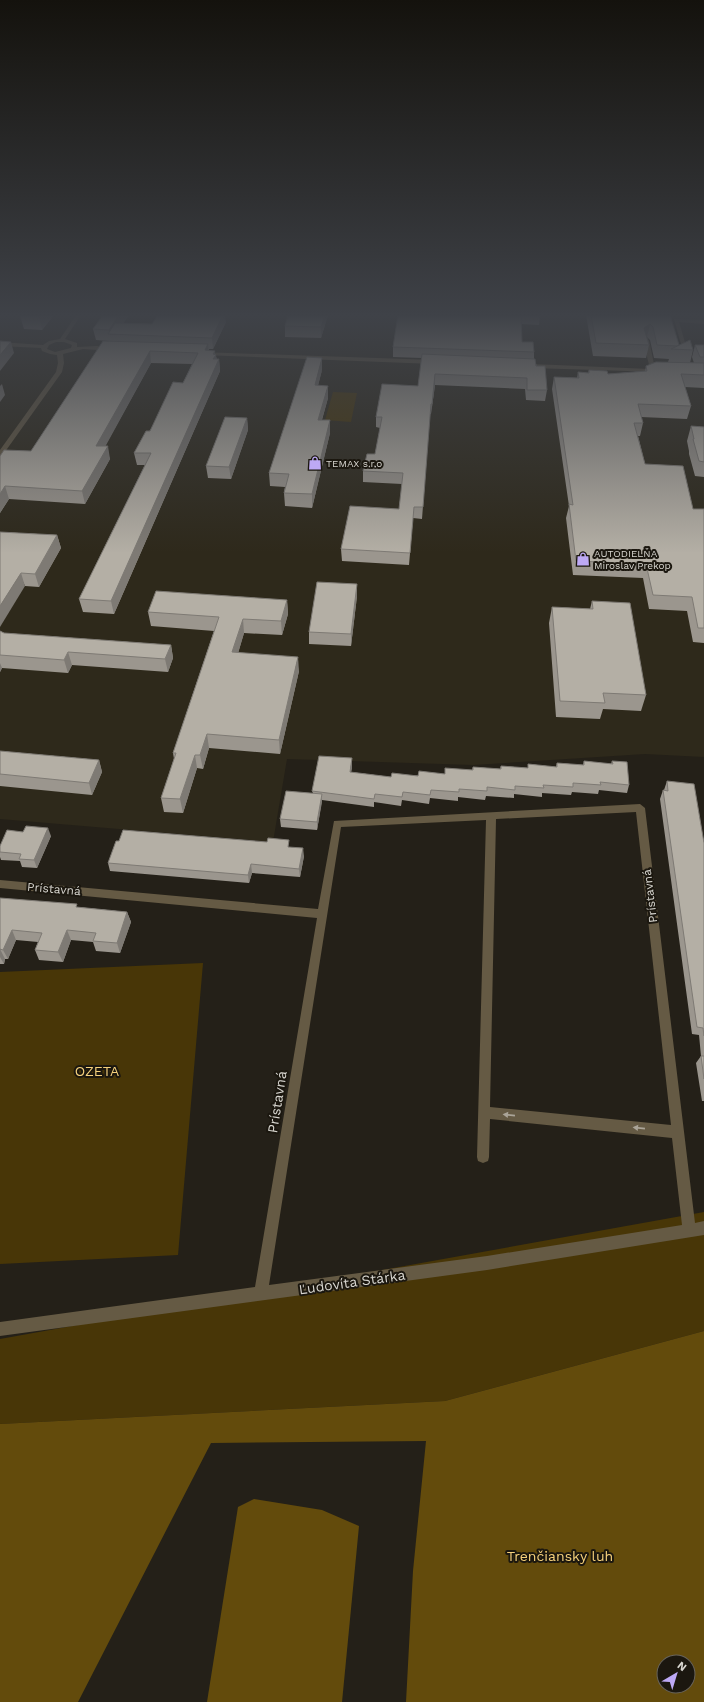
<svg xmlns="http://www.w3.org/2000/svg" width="704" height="1702" font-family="'Work Sans',sans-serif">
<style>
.built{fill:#2e291b}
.green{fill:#483607}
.forest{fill:#634b0c;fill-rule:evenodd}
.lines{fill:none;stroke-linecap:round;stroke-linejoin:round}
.minor{fill:#655a44;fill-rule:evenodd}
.wall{fill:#9b968e}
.shaded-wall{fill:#7e7a74}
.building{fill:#b4afa5;stroke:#7e7a74}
.oneway{fill:#aaa498}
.labels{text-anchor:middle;stroke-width:4;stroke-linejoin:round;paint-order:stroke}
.far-poi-label{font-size:10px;fill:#d8d6d0;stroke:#1b170f;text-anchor:start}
.street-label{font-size:12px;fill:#d8d6d0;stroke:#1b170f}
.near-park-label{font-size:14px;fill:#f6d17c;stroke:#1b170f}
.near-street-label{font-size:14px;fill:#d8d6d0;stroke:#1b170f}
</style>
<rect width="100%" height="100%" fill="#242018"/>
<path class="built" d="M0 315H704V757L645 754 473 765 287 759 273 842 0 819Z"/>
<g class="green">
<path d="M333 392 357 393 351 422 325 420Z"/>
<path d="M203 963 178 1255 0 1264V972Z"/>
<path d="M704 1212V1331L445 1401 0 1424V1339Z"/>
</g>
<g class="forest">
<path d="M704 1331V1702H406L413 1571 426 1441 211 1443 78 1702H0V1424L445 1401ZM664 1662H688V1686H664Z"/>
<path d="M254 1499 322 1510 359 1526 342 1702H207L238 1507Z"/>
</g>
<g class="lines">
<g class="minor">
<path d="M76 315H81L65 339 77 343V347L97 346 114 349 111 351 83 349 63 354 64 363 62 372 2 456 0 457V450L56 372 58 363 57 355 50 354 42 351 41 348 0 346V342L43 345 49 341 60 339ZM56 342H64L72 345 71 348 55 352 47 349 49 345Z"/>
<path d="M674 319 704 320V324L679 322 689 356 684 355Z"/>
<path d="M646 338 649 340 655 369 660 370V372L532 368 529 366 532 364 650 369 643 340Z"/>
<path d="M200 352 434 360 437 362 434 364 202 355 200 354Z"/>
<path d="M640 804 645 808 695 1223 704 1221V1235L487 1270 0 1336V1322L255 1287 317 918 0 888V880L318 909 334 821ZM636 812 671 1125 490 1107 496 819ZM486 820 477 1157 478 1161 483 1163 488 1161 489 1157 490 1119 672 1138 682 1225 487 1256 269 1285 341 827Z"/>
</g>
</g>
<g class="wall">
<path d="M21 315H54L42 330 24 329 20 316Z"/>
<path d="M103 315H129L123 323 152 324 226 322 213 349H209V350L215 354 217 359H219L220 371 114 614 83 612 79 599 145 465H137L134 453 183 383 192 364 151 363 105 446 110 459 85 504 9 499 0 513V456L31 451 109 341 96 340 93 329Z"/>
<path d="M288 315H328L321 338 285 337V326Z"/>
<path d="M398 315H540L539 325 521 324 522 342 534 352V359L547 390 545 401 526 400 525 389 435 385 431 414H430L422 519 413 518 409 565 342 561 341 549 399 509 402 484 363 482V471L375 454 380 428 376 427V417L418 386 422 358 393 357V347Z"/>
<path d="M586 315H670L679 345 693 350 690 363H694L692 357 695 345H704V388L685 387 691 406 687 419 641 417 643 423 640 436H638L645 464 693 509H704V643L693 642 687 611 649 609 643 578 573 575 566 518 569 506 552 389 554 377 577 378 578 372 588 373 589 370 608 374 645 371 646 366 668 362 669 359 654 358 650 340 647 337 649 345 646 358 593 356Z"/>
<path d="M322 370 318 385 328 398 322 420 330 433 312 508 285 506 284 493 285 487 270 486 269 473Z"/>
<path d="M247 418 248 430 231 479 208 478 206 466Z"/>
<path d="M691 426 704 427V477L695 476 689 454V451L687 441Z"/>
<path d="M0 532 57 535 61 548 39 587 25 586Z"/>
<path d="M357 584V596L351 646 309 644V632Z"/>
<path d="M287 600 288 614 282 635 244 633 238 653 299 671 280 754 209 748 203 769 197 768 183 813 164 812 161 798 174 759 173 753 214 631 151 626 148 612Z"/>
<path d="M592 601 646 695 641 711 603 709 600 719 556 717 549 623 552 607 590 609Z"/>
<path d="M0 631 4 633 171 645 173 658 168 672 72 665 68 673 2 668 0 672Z"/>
<path d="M0 751 99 760 102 772 92 795 0 786Z"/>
<path d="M584 761 611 764 612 761 629 785 627 793 599 790 598 794 572 792 571 795 542 793V797L514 794V798L486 796 485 800 458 797V801L430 798 429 804 402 800 401 806 374 802V807L322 800 317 830 281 827 280 819 313 793 312 791 352 767 351 772 391 777 445 774 472 770 473 767 500 769 501 766 528 768V764L556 767 557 763 583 765Z"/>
<path d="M667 781 704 843V1101H702L696 1063 701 1056 699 1035 692 1034 660 799 663 790H664Z"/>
<path d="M23 832 51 836 37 868 22 867 20 861 1 860 0 857V846Z"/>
<path d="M290 847 304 856 300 877 252 873 249 883 110 871 108 863Z"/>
<path d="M0 898 78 907 127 912 131 922 120 953 96 951 93 942 71 940 63 962 39 960 35 950 38 942 16 940 8 959H5L4 964H0Z"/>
</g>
<g class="shaded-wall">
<path d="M40 315H54L42 330 39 316Z"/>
<path d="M119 315H129L115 335H110L109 330Z"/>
<path d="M223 315H225L226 322 213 349 212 338Z"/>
<path d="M325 315H328L321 338V327Z"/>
<path d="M650 324 647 337 644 328Z"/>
<path d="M11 342 14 353 0 371V355Z"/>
<path d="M208 344 209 356 205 350Z"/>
<path d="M150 351 151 363 99 458 96 446Z"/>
<path d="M215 351V356L216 355 217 363 219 359 220 371 114 614 111 601Z"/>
<path d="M322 358V370L315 398V385Z"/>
<path d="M435 374V385L431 414Z"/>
<path d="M2 384 5 395 0 402V386Z"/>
<path d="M328 386V398L318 433V420Z"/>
<path d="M247 418 248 430 231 479 229 467Z"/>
<path d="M330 420V433L312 508V494Z"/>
<path d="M108 446 110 459 85 504 82 491Z"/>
<path d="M5 486 9 499 0 513V494Z"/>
<path d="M57 535 61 548 39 587 35 574Z"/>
<path d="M21 573 25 586 0 627V606Z"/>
<path d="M357 584V596L351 646V634Z"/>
<path d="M287 600 288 614 282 635 281 621Z"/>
<path d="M243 619 244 633 234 667 232 652Z"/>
<path d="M171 645 173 658 168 672 165 659Z"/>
<path d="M68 652 72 665 68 673 64 660Z"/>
<path d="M298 657 299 671 280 754 279 740Z"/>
<path d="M0 663 2 668 0 672Z"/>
<path d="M207 734 209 748 203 769 200 755Z"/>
<path d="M195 755 197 768 183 813 180 799Z"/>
<path d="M352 758V767L350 780V772Z"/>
<path d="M99 760 102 772 92 795 89 783Z"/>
<path d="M322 794V802L317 830V822Z"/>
<path d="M48 828 51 836 37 868 34 860Z"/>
<path d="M303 848 304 856 300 877 299 869Z"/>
<path d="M251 864 252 873 249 883 248 875Z"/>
<path d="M127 912 131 922 120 953 117 943Z"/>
<path d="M12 930 16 940 8 959 3 950Z"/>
<path d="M67 930 71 940 63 962 58 952Z"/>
<path d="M0 949 5 959 4 964 0 957Z"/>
</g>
<g class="building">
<path d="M21 315H40L39 316H20Z"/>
<path d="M103 315H119L109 330 93 329Z"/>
<path d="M158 315H223L212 338 108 334 115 323 152 324Z"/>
<path d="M288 315H325L321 327 285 326Z"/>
<path d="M398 315H521L522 342H533L534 352 393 347Z"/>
<path d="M591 315H670L679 345 677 346 657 345 653 327 650 324 644 328 649 345 596 343Z"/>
<path d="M690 340 693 350 671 349Z"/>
<path d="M0 341 11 342 0 355Z"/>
<path d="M103 341 208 344 205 350 215 351 213 354 216 355 213 359H219L111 601 79 599 151 453H134L146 431H150L173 382 183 383 198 353 150 351 96 446H108L82 491 5 486 0 494V456L4 450 31 451Z"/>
<path d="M695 345H704V357H700Z"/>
<path d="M422 354 535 359 536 366H545L547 390H527V378L435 374 432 404H431L423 507H414L410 553 341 549 350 506 399 509 403 473 363 471 367 454H375L382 417H376L382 384 418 386Z"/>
<path d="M307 357 322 358 315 385 328 386 318 420H330L312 494 284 493 289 474 269 473Z"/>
<path d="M656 362 704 363V375L681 374 691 406 638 404 643 423H634L645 464 683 466 693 509H704V628H698L692 597 653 595 646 564 576 561 569 504 573 505 554 377 579 378 578 372 589 373V370L607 371 608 374 647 371 646 366Z"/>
<path d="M225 417 247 418 229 467 206 466Z"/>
<path d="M691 426 704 427V462L699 461 693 439H694Z"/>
<path d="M0 532 57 535 35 574 21 573 0 606Z"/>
<path d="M317 582 357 584 351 634 309 632Z"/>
<path d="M156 591 287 600 281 621 243 619 232 652 298 657 279 740 207 734 200 755H195L180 799 161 798 176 753H173L219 617 148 612Z"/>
<path d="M592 601 630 603 646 695 603 693 605 703 560 701 552 607 593 609Z"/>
<path d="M0 631 4 633 171 645 165 659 68 652 64 660 0 655Z"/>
<path d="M0 751 99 760 89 783 0 774Z"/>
<path d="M319 756 352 758 350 772 391 777 392 773 418 776 419 771 445 774V768L473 770V767L501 769V766L528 768V764L557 767V763L584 765V761L613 764 612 761 627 762 629 785 600 782 601 785 573 783V787L543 785 544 788 515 786V790L487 787V791L459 789V792L431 790 430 795 403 792 402 797 375 794 374 799 312 791Z"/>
<path d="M667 781 694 784 704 843V1036L703 1028 697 1027 663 790 668 791Z"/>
<path d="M286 791 322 794 317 822 280 819Z"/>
<path d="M26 826 48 828 34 860 19 859 21 854 0 852V846L7 830 23 832Z"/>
<path d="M123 830 267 842 268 838 289 840 288 847 303 848 299 869 251 864 248 875 108 863 116 841H119Z"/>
<path d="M0 898 77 904 76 907 127 912 117 943 93 941 96 933 67 930 58 952 35 950 42 933 12 930 3 950 0 949V950Z"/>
<path d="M701 1056H704V1079Z"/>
</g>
<defs><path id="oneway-solid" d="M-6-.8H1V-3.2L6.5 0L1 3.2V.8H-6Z"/></defs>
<g class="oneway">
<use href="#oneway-solid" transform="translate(509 1115) rotate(-174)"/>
<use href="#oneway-solid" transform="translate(639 1128) rotate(-174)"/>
</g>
<linearGradient id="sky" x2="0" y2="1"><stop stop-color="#14120d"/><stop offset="0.57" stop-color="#3f4248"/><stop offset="1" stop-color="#3f4248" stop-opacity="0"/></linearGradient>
<rect width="704" height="553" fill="url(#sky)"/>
<defs>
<g id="shop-bare" transform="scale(1.08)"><path d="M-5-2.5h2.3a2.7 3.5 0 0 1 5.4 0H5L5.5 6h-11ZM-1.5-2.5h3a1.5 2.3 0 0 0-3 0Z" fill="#bda9f5" stroke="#1b170f" stroke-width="2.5" paint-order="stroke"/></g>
</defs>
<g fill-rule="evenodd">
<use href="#shop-bare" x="315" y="463"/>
<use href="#shop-bare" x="583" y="559"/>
</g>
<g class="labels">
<g class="far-poi-label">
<text x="326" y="467">TEMAX s.r.o</text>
<text x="594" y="557">AUTODIELŇA<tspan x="594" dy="12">Miroslav Prekop</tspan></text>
</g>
<g class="street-label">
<text transform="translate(54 889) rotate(5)" y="4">Prístavná</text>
<text transform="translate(650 896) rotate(-97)" y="4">Prístavná</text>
</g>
<g class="near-park-label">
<text x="97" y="1076">OZETA</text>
<text x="560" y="1561">Trenčiansky luh</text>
</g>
<g class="near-street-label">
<text transform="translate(277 1102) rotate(-81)" y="5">Prístavná</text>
<text transform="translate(352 1282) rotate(-8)" y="5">Ľudovíta Stárka</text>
</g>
</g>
<g transform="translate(676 1674) rotate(38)"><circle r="19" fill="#1b170f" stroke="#67635c"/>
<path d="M0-3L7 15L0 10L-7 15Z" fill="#bda9f5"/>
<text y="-6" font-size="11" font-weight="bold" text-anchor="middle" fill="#d8d6d0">N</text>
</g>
</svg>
